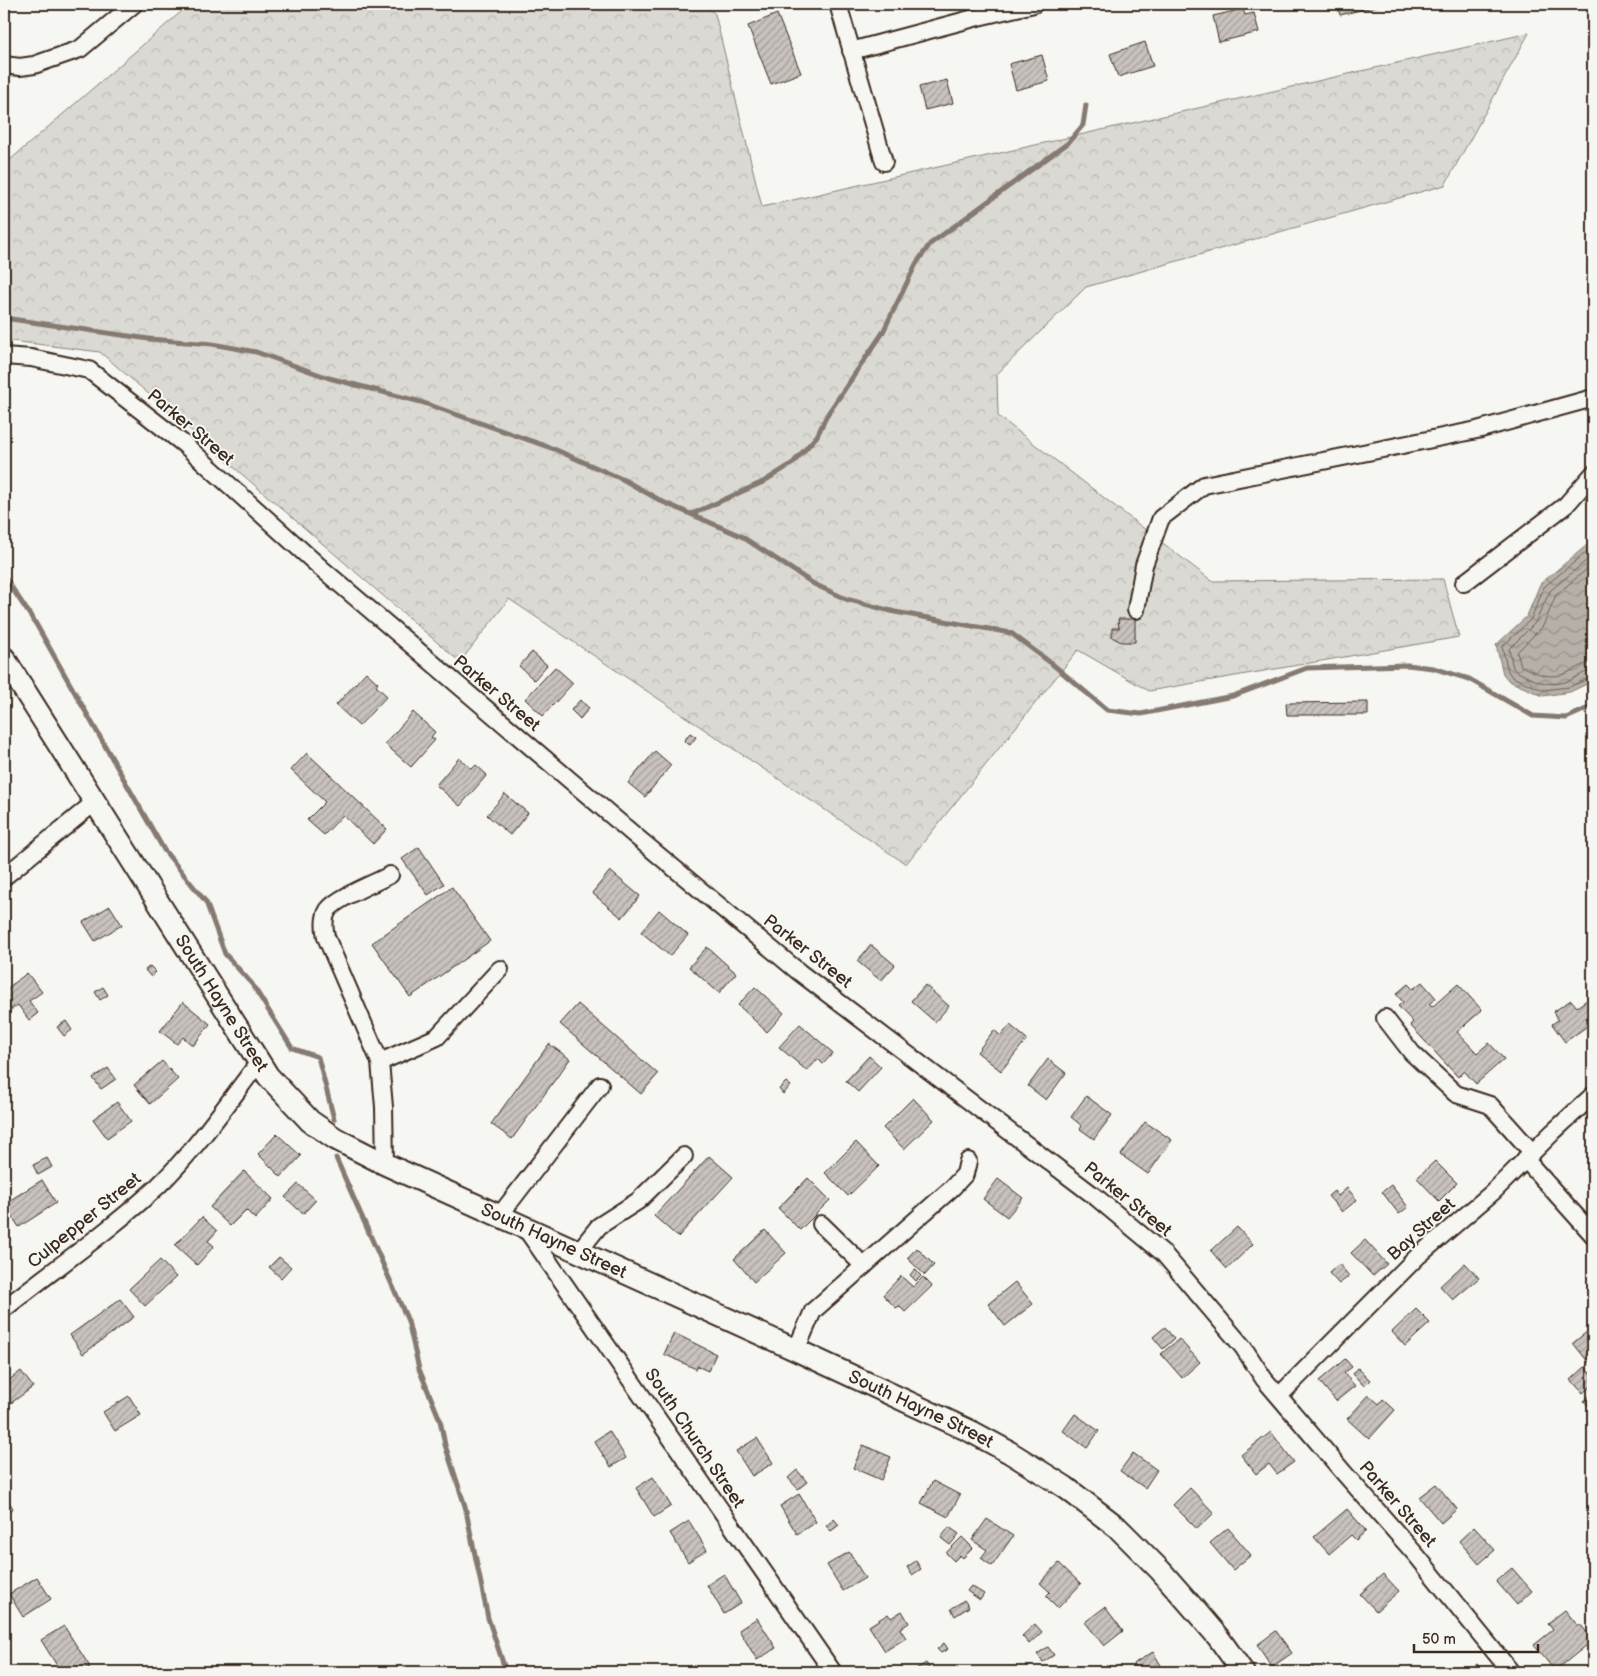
<svg xmlns="http://www.w3.org/2000/svg" width="1597" height="1676" font-family="'Balsamiq Sans',sans-serif">
<style>
.forest{fill:url(#forest-crowns);stroke:#8a8278}
.water{fill:url(#water-waves);stroke:#857a71}
.lines{fill:none;stroke-linecap:round;stroke-linejoin:round}
.shore{stroke:#6c6056;stroke-width:1}
.stream{stroke:#857a71;stroke-width:5}
.building{fill:url(#building-hatch);stroke:#3b2a1e}
.minor-casing{stroke:#3b2a1e;stroke-width:20}
.major-casing{stroke:#3b2a1e;stroke-width:25}
.minor{stroke:#f6f6f2;stroke-width:16}
.major{stroke:#f6f6f2;stroke-width:21}
.labels{text-anchor:middle;stroke-width:4;stroke-linejoin:round;paint-order:stroke}
.street-label{font-size:18px;fill:#3b2a1e;stroke:#f6f6f2}
</style>
<defs>
<pattern id="forest-crowns" width="20" height="18" patternUnits="userSpaceOnUse" patternTransform="scale(1.25)"><rect width="20" height="18" fill="#dad9d3"/><path d="M2 6a3 3 0 1 1 6 0M12 15a3 3 0 1 1 6 0" fill="none" stroke="#bcbab5"/></pattern>
<pattern id="water-waves" width="16" height="10" patternUnits="userSpaceOnUse" patternTransform="scale(1.25)"><rect width="16" height="10" fill="#b6b0a9"/><path d="M0 5q4-4 8 0t8 0" fill="none" stroke="#958f89"/></pattern>
<pattern id="building-hatch" width="6" height="6" patternUnits="userSpaceOnUse" patternTransform="scale(1.25)"><rect width="6" height="6" fill="#c8c3be"/><path d="M-1 1l2-2M0 6l6-6M5 7l2-2" fill="none" stroke="#a49f9a"/></pattern>
</defs>
<rect width="100%" height="100%" fill="#f6f6f2"/>
<filter id="ink" filterUnits="userSpaceOnUse"><feTurbulence type="fractalNoise" baseFrequency=".02" numOctaves="2"/><feDisplacementMap in="SourceGraphic" scale="10" xChannelSelector="R" yChannelSelector="G"/><feConvolveMatrix kernelMatrix="1 2 1 2 8 2 1 2 1" color-interpolation-filters="sRGB"/></filter>
<g filter="url(#ink)">
<path class="forest" d="M190 4H704L715 14 762 207 1529 33 1445 185 1086 287 997 374 998 416 1212 581 1443 579 1459 637 1149 691 1078 650 906 864 509 599 460 662 100 352 4 340V154L10 160Z"/>
<path class="water" d="M1593 540V681L1570 692 1543 696 1509 681 1503 674 1496 645 1527 616 1540 584Z"/>
<g class="lines">
<g class="shore">
<path d="M1593 547 1544 587 1531 619 1502 647 1508 671 1512 677 1543 690 1569 687 1593 677"/>
<path d="M1593 555 1550 591 1535 623 1509 649 1513 668 1516 671C1533 680 1548 688 1568 681 1577 678 1584 671 1593 670"/>
<path d="M1593 564 1556 595 1543 626 1517 652 1521 666C1538 674 1552 681 1571 671 1578 667 1585 663 1593 663"/>
</g>
<g class="stream">
<path d="M4 318 149 339 212 344 256 352 329 378 421 402 554 449 624 480 663 502 741 536 814 584 846 599 895 612 1011 633 1051 663 1107 710 1141 714 1233 696 1307 668 1407 665 1433 668 1469 679 1533 716 1566 718 1593 706"/>
<path d="M692 514 763 482 793 463 817 436 827 415 882 334 916 264 930 244 1068 143 1083 125 1086 105"/>
<path d="M4 576 36 624 164 850 206 902 225 954 252 984 292 1048 318 1057 334 1119"/>
<path d="M336 1158 408 1321 419 1369 440 1420 445 1445 465 1506 488 1618 506 1672"/>
</g>
</g>
<g class="building">
<path d="M1337 4H1385L1340 15Z"/>
<path d="M1243 9 1245 15 1254 13 1259 32 1219 42 1213 16Z"/>
<path d="M777 14 801 73 771 84 748 26Z"/>
<path d="M1145 42 1153 66 1118 77 1110 54Z"/>
<path d="M1042 55 1049 81 1016 90 1009 64Z"/>
<path d="M947 80 953 103 925 110 919 87Z"/>
<path d="M1118 619H1135V642H1121L1112 637V628H1119Z"/>
<path d="M532 652 547 665 534 680 519 666Z"/>
<path d="M555 667 573 683 543 716 525 699Z"/>
<path d="M366 672 378 683 376 686 387 696 359 726 336 705Z"/>
<path d="M580 700 589 708 580 719 571 710Z"/>
<path d="M1368 702V715H1287L1286 703Z"/>
<path d="M413 712 435 732 431 737 435 740 411 767 385 744Z"/>
<path d="M690 733 696 737 690 745 684 741Z"/>
<path d="M655 751 671 765 645 797 628 783Z"/>
<path d="M307 753 387 829 373 844 343 815 324 835 307 820 325 802 291 770Z"/>
<path d="M459 758 472 769 476 765 487 775 460 806 436 785Z"/>
<path d="M505 794 528 813 510 835 487 815Z"/>
<path d="M419 847 444 884 428 895 402 859Z"/>
<path d="M610 871 640 896 622 918 592 893Z"/>
<path d="M452 887 490 941 410 997 372 943Z"/>
<path d="M110 906 122 925 95 941 83 922Z"/>
<path d="M659 910 688 935 670 956 641 932Z"/>
<path d="M871 945 895 965 881 981 857 961Z"/>
<path d="M707 947 736 973 719 993 689 967Z"/>
<path d="M150 966 156 972 151 977 145 970Z"/>
<path d="M27 973 42 992 29 1001 38 1013 29 1020 18 1005 11 1010 4 1000V991Z"/>
<path d="M1422 982 1436 998 1429 1004 1432 1007 1458 984 1482 1010 1457 1032 1477 1053 1489 1043 1504 1059 1476 1084 1464 1071 1458 1077 1410 1025 1413 1022 1398 1006 1403 1002 1396 994 1408 984 1413 989Z"/>
<path d="M925 985 949 1006 935 1022 911 1001Z"/>
<path d="M103 987 108 995 100 1000 95 992Z"/>
<path d="M755 987 784 1013 767 1032 738 1005Z"/>
<path d="M1591 997 1593 1000V1022L1565 1042 1552 1024 1558 1020 1553 1012 1571 1000 1577 1007Z"/>
<path d="M183 1002 210 1024 193 1046 183 1037 177 1044 160 1031Z"/>
<path d="M578 1004 658 1074 641 1094 560 1024Z"/>
<path d="M66 1021 72 1030 64 1036 57 1027Z"/>
<path d="M800 1024 833 1053 823 1064 818 1059 807 1071 779 1047Z"/>
<path d="M1010 1025 1027 1039 1001 1071 977 1052 994 1030 1001 1036Z"/>
<path d="M549 1044 570 1059 512 1139 491 1124Z"/>
<path d="M869 1056 881 1067 858 1092 846 1081Z"/>
<path d="M1048 1059 1066 1073 1046 1100 1028 1086Z"/>
<path d="M162 1061 178 1079 150 1104 134 1085Z"/>
<path d="M108 1068 116 1079 101 1089 93 1078Z"/>
<path d="M786 1082 791 1086 783 1094 779 1089Z"/>
<path d="M1086 1096 1112 1115 1094 1139 1080 1129 1082 1126 1071 1117Z"/>
<path d="M913 1098 934 1120 904 1149 883 1128Z"/>
<path d="M117 1102 131 1121 107 1138 93 1119Z"/>
<path d="M1145 1122 1172 1140 1148 1174 1121 1155Z"/>
<path d="M277 1134 301 1156 281 1177 258 1154Z"/>
<path d="M856 1142 879 1166 848 1196 825 1173Z"/>
<path d="M709 1156 733 1177 678 1237 654 1216Z"/>
<path d="M47 1158 52 1167 38 1175 33 1165Z"/>
<path d="M1435 1161 1457 1183 1439 1201 1417 1178Z"/>
<path d="M244 1171 273 1199 255 1219 246 1210 230 1226 210 1207Z"/>
<path d="M808 1178 830 1200 800 1230 778 1208Z"/>
<path d="M998 1179 1023 1198 1007 1217 983 1199Z"/>
<path d="M42 1180 56 1203 19 1227 4 1204Z"/>
<path d="M298 1184 316 1200 303 1214 285 1197Z"/>
<path d="M1391 1185 1408 1207 1399 1214 1382 1192Z"/>
<path d="M1347 1188 1357 1200 1342 1212 1328 1196 1334 1191 1338 1196Z"/>
<path d="M202 1217 217 1231 208 1241 214 1246 197 1265 175 1245Z"/>
<path d="M1237 1227 1253 1244 1227 1269 1211 1251Z"/>
<path d="M765 1230 786 1253 754 1282 734 1259Z"/>
<path d="M1365 1240 1387 1264 1373 1276 1351 1253Z"/>
<path d="M917 1248 934 1265 925 1275 907 1258Z"/>
<path d="M279 1257 291 1267 281 1278 269 1267Z"/>
<path d="M160 1260 176 1277 145 1306 129 1289Z"/>
<path d="M1465 1263 1479 1278 1453 1300 1440 1286Z"/>
<path d="M1339 1264 1349 1276 1339 1284 1329 1273Z"/>
<path d="M915 1269 921 1276 916 1281 910 1275Z"/>
<path d="M901 1276 913 1287 923 1277 932 1286 905 1312 899 1306 896 1308 883 1295Z"/>
<path d="M1015 1282 1033 1304 1005 1326 988 1304Z"/>
<path d="M120 1299 134 1317 83 1354 70 1335Z"/>
<path d="M1416 1309 1430 1323 1405 1346 1392 1332Z"/>
<path d="M1165 1327 1174 1339 1163 1349 1153 1337Z"/>
<path d="M1593 1327V1368L1573 1343Z"/>
<path d="M674 1333 716 1354 708 1371 697 1366 696 1369 664 1354Z"/>
<path d="M1179 1339 1200 1362 1182 1378 1161 1354Z"/>
<path d="M1345 1359 1352 1367 1344 1373 1355 1386 1336 1401 1319 1381Z"/>
<path d="M1585 1367 1593 1375V1384L1583 1393 1571 1380Z"/>
<path d="M1358 1368 1370 1380 1364 1386 1353 1374Z"/>
<path d="M21 1371 33 1387 4 1408V1384Z"/>
<path d="M1593 1393V1411L1584 1401Z"/>
<path d="M1369 1395 1379 1404 1383 1399 1395 1410 1369 1439 1347 1419Z"/>
<path d="M129 1396 141 1415 115 1431 103 1412Z"/>
<path d="M1075 1414 1099 1431 1087 1448 1063 1431Z"/>
<path d="M609 1431 626 1458 611 1467 594 1441Z"/>
<path d="M1271 1432 1294 1462 1277 1474 1269 1464 1256 1474 1241 1455Z"/>
<path d="M757 1438 773 1463 752 1476 736 1451Z"/>
<path d="M863 1445 891 1457 881 1480 853 1468Z"/>
<path d="M1133 1453 1157 1470 1145 1488 1120 1471Z"/>
<path d="M797 1470 807 1482 798 1489 788 1478Z"/>
<path d="M653 1477 671 1506 654 1517 636 1488Z"/>
<path d="M933 1481 960 1495 948 1517 921 1503Z"/>
<path d="M1436 1484 1457 1509 1441 1523 1419 1497Z"/>
<path d="M1190 1488 1214 1513 1197 1529 1173 1505Z"/>
<path d="M799 1494 816 1522 797 1534 780 1506Z"/>
<path d="M7 1499 13 1508 4 1515V1502Z"/>
<path d="M1347 1509 1366 1531 1356 1540 1351 1535 1329 1554 1314 1537Z"/>
<path d="M834 1519 839 1525 831 1531 826 1526Z"/>
<path d="M987 1519 1013 1536 992 1566 981 1558 987 1550 972 1540Z"/>
<path d="M689 1521 707 1550 688 1562 670 1533Z"/>
<path d="M949 1527 959 1534 950 1545 941 1538Z"/>
<path d="M1474 1527 1495 1550 1479 1564 1459 1541Z"/>
<path d="M1228 1528 1251 1555 1233 1570 1210 1543Z"/>
<path d="M962 1537 973 1548 963 1558 960 1555 954 1561 946 1553Z"/>
<path d="M849 1552 865 1578 843 1591 827 1565Z"/>
<path d="M916 1561 921 1569 912 1575 907 1567Z"/>
<path d="M1059 1563 1081 1584 1058 1608 1046 1596 1050 1592 1040 1583Z"/>
<path d="M1512 1568 1532 1591 1517 1605 1496 1581Z"/>
<path d="M724 1574 741 1603 724 1614 707 1585Z"/>
<path d="M1383 1574 1399 1591 1376 1611 1360 1594Z"/>
<path d="M37 1577 51 1599 23 1617 9 1594Z"/>
<path d="M971 1586 984 1594 980 1600 967 1591Z"/>
<path d="M964 1600 969 1607 955 1616 951 1609Z"/>
<path d="M1105 1607 1123 1631 1104 1646 1085 1622Z"/>
<path d="M1565 1610 1578 1626 1580 1624 1593 1640 1555 1671 1534 1645 1553 1630 1548 1623Z"/>
<path d="M902 1611 909 1623 900 1629 906 1638 885 1651 869 1626 888 1614 891 1618Z"/>
<path d="M757 1618 776 1648 757 1660 739 1630Z"/>
<path d="M1035 1624 1042 1632 1029 1644 1022 1636Z"/>
<path d="M64 1626 90 1667 81 1672H61L41 1640Z"/>
<path d="M1276 1631 1292 1653 1272 1667 1257 1645Z"/>
<path d="M944 1643 948 1649 941 1653 937 1649Z"/>
<path d="M1048 1647 1054 1655 1043 1662 1037 1654Z"/>
<path d="M1153 1652 1165 1672H1138L1133 1664Z"/>
<path d="M926 1663 932 1672H911Z"/>
<path d="M1477 1664 1483 1672H1467Z"/>
<path d="M1312 1666 1316 1672H1302Z"/>
</g>
<g class="lines">
<g class="minor-casing">
<g id="minor">
<path d="M838 4 884 162"/>
<path d="M851 51 978 17 1034 4"/>
<path d="M4 65 20 67 34 65 80 49 134 4"/>
<path d="M4 356 31 358 89 370 185 445 321 568 639 839 799 972 1097 1198 1163 1253 1243 1347 1264 1379 1344 1473 1417 1556 1511 1672"/>
<path d="M1464 583 1566 505 1593 474"/>
<path d="M1136 610 1144 565 1161 518 1204 485 1477 430 1593 398"/>
<path d="M4 877 95 802"/>
<path d="M1385 1018 1412 1053 1456 1094 1490 1105 1532 1152"/>
<path d="M380 1062 326 937C324 928 323 918 328 910 338 897 375 883 390 875"/>
<path d="M1525 1159 1593 1235"/>
<path d="M385 1164 384 1107 380 1062 437 1037 500 969"/>
<path d="M500 1215 600 1085"/>
<path d="M821 1224 864 1266"/>
<path d="M524 1226 833 1672"/>
<path d="M579 1251 599 1226 638 1201 684 1156"/>
<path d="M4 1309C55 1268 110 1231 158 1186 196 1149 227 1104 259 1062"/>
<path d="M796 1350 813 1311 952 1188 965 1174 968 1161"/>
<path d="M1279 1396 1417 1257 1493 1192 1553 1132 1593 1095"/>
</g>
</g>
<g class="major-casing">
<g id="major">
<path id="s1" d="M4 658 268 1076 310 1121 336 1139 385 1164 796 1350 972 1432 1009 1452 1065 1487 1117 1527 1160 1570 1195 1610 1218 1637 1243 1672"/>
</g>
</g>
<use href="#minor" class="minor"/>
<use href="#major" class="major"/>
</g>
</g>
<g class="labels">
<g class="street-label">
<text transform="translate(191 427) rotate(40)" y="6">Parker Street</text>
<text transform="translate(497 693) rotate(40)" y="6">Parker Street</text>
<text transform="translate(808 951) rotate(38)" y="6">Parker Street</text>
<text dy="6" stroke="none"><textPath href="#s1" startOffset="408">South Hayne Street</textPath></text>
<text transform="translate(1128 1199) rotate(39)" y="6">Parker Street</text>
<text transform="translate(84 1220) rotate(-39)" y="6">Culpepper Street</text>
<text transform="translate(1421 1229) rotate(-42)" y="6">Bay Street</text>
<text dy="6" stroke="none"><textPath href="#s1" startOffset="828">South Hayne Street</textPath></text>
<text dy="6" stroke="none"><textPath href="#s1" startOffset="1232">South Hayne Street</textPath></text>
<text transform="translate(695 1438) rotate(56)" y="6">South Church Street</text>
<text transform="translate(1398 1504) rotate(49)" y="6">Parker Street</text>
</g>
</g>
<rect width="1597" height="1676" fill="none" stroke="#f6f6f2" stroke-width="20"/>
<rect x="10" y="10" width="1577" height="1656" fill="none" stroke="#3b2a1e" stroke-width="2" filter="url(#ink)"/>
<path d="M1414 1644v8h124v-8" fill="none" stroke="#3b2a1e" stroke-width="2.5"/>
<text x="1422" y="1644" font-size="15" fill="#3b2a1e" stroke="#f6f6f2" stroke-width="4" paint-order="stroke">50 m</text>
</svg>
